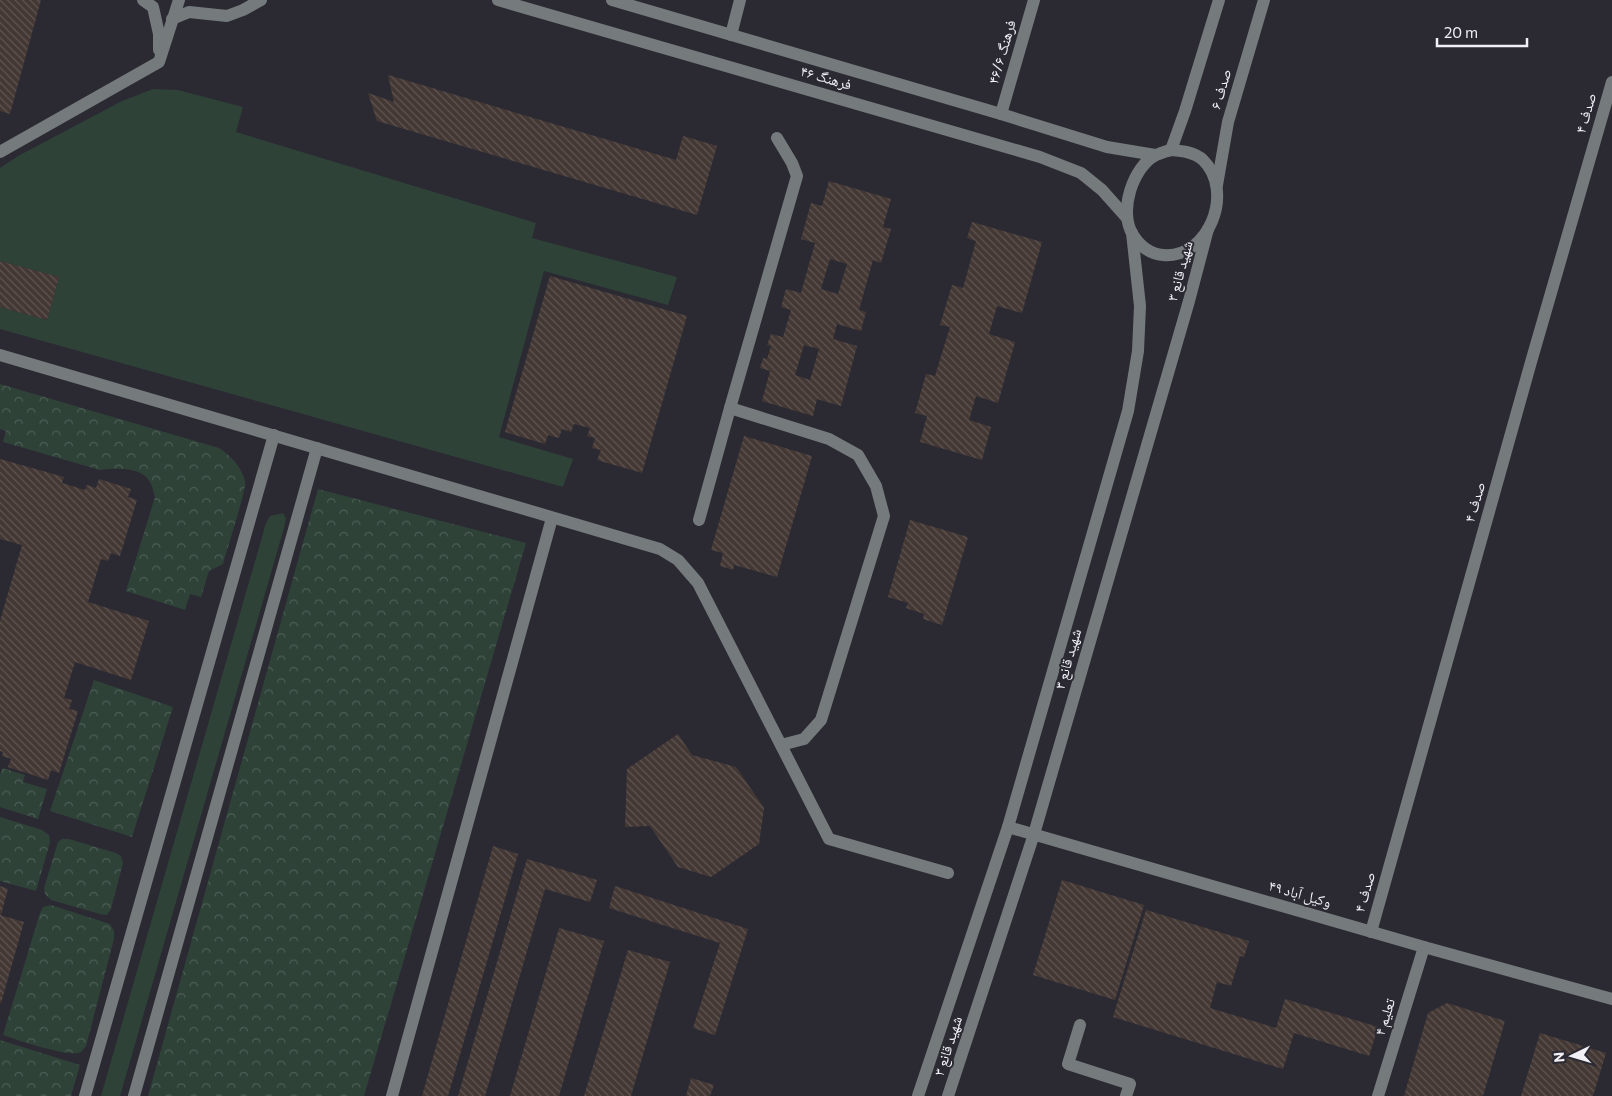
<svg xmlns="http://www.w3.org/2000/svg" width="1612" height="1096" font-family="Commissioner,'Noto Naskh Arabic',sans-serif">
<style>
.grass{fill:#2e4238}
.park{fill:url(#park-crowns)}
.building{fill:url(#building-back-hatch);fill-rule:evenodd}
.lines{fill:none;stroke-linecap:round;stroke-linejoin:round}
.minor{stroke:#757b7d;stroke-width:12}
.labels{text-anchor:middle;stroke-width:4;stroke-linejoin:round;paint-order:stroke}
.street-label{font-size:15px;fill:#f1f0f6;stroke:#2b2a33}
</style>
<defs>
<pattern id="park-crowns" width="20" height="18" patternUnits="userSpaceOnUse" patternTransform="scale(1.25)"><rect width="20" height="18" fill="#2e4238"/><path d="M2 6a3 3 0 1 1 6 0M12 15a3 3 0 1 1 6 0" fill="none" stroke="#4d5e55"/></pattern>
<pattern id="building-back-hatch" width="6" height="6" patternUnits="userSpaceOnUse" patternTransform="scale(1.25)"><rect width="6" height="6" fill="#443834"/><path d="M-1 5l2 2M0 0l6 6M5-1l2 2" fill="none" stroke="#5f5552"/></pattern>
</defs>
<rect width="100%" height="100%" fill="#2b2a33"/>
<g class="grass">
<path d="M153 89 178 90 243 107 236 132 536 223 532 238 677 277 668 305 544 271 499 437 573 459 563 487 0 329V307L47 320 59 277 0 261V168L18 156 122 101Z"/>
<path d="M283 513 286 518 284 528 120 1096H101L266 523 270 516Z"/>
</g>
<g class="park">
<path d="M0 384 219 448C231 456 241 466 245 481 247 489 226 552 223 564L209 571 201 597 190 594 185 610 126 591 155 497C153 490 152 483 147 478 138 467 113 468 100 470L3 442 6 431 0 429Z"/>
<path d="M318 489 526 543 364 1096H148Z"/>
<path d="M94 680 173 707 132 837 50 811Z"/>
<path d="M2 768 25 775 23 782 47 789 38 819 0 807V775Z"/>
<path d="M0 817 42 830 49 835 50 842 36 891 0 881Z"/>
<path d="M62 839H69L116 853 121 856 123 863 111 909 107 915 100 914 51 900 45 894 44 888 58 842Z"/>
<path d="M51 905 110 924 114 931V939L86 1046C84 1048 83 1050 81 1052 69 1058 18 1040 3 1035L40 913 43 907Z"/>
<path d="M0 1040 80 1065 71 1096H0Z"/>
</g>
<g class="building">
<path d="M0 0H41L10 114 0 111Z"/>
<path d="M388 75 676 160 683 136 717 146 697 215 377 121 368 93 394 102Z"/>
<path d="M829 181 891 199 883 227 891 229 881 263 873 260 859 310 866 312 861 331 837 324 833 339 857 346 841 406 817 399 813 416 762 401 770 371 760 368 763 358 767 359 771 346 767 345 771 334 783 337 791 310 781 307 786 289 801 293 815 243 801 239 811 203 822 206ZM830 259 847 264 838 294 821 289ZM804 345 819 349 810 380 795 375Z"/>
<path d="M972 222 1042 242 1022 313 997 306 989 334 1015 342 998 403 976 396 969 420 991 427 982 460 920 442 927 416 915 413 926 374 935 376 950 327 940 325 952 285 963 288 976 241 967 238Z"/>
<path d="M0 261 59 277 47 320 0 307Z"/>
<path d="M550 276 687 316 642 473 597 460 601 450 592 448 595 438 587 436 590 428 574 424 571 432 562 429 559 438 548 435 545 444 505 432Z"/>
<path d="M744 436 812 456 777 577 734 565 733 570 720 566 723 553 711 550Z"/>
<path d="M0 459 64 477 62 483 85 490 87 485 96 488 99 479 131 489 128 497 137 500 120 556 111 553 108 561 101 559 88 602 149 621 131 680 75 662 64 698 72 700 69 709 78 711 59 773 51 770 48 780 8 767 11 759 2 756 3 752 0 751V621L22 545 0 539Z"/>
<path d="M910 520 968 537 942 625 923 619 924 614 906 608 908 603 888 597Z"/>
<path d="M678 734 692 755 736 767 764 808 759 844 711 877 678 867 650 826 625 827 627 769Z"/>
<path d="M493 846 518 854 448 1096H422Z"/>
<path d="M527 859 597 880 590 902 545 889 485 1096H458Z"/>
<path d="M1062 880 1144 905 1115 1000 1033 975Z"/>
<path d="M0 886 8 889 1 915 0 914Z"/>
<path d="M615 886 748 929 715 1035 693 1028 720 943 609 908Z"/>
<path d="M1146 910 1249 941 1244 957 1240 956 1231 986 1217 982 1210 1008 1276 1028 1285 999 1378 1027 1369 1056 1294 1033 1283 1069 1113 1017Z"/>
<path d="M0 915 24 922 1 1003H0Z"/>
<path d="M559 928 604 941 559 1096H510Z"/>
<path d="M628 950 670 962 631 1096H584Z"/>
<path d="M1447 1003 1505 1021 1483 1096H1404L1428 1013Z"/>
<path d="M1540 1033 1606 1053 1593 1096H1521Z"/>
<path d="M691 1078 714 1085 710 1096H686Z"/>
</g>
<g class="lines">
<g class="minor">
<path d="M143 0 153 7 159 34V50"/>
<path d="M498 0 1040 157 1081 173 1102 190 1127 218"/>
<path d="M612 0 1001 114 1107 147 1155 155"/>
<path d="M172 19 189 12 227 16 243 10 261 0"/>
<path d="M731 35 740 0"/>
<path d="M1001 114 1034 0"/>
<path d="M777 138 792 163 797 176 730 408 829 439 858 455 876 486 884 516 821 720 804 739 781 745"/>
<path d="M1171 150C1182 151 1194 152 1203 160 1235 191 1209 259 1163 255 1150 254 1140 246 1133 235 1118 212 1133 166 1156 155 1161 153 1166 151 1171 150Z"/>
<path d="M1171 150 1185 111 1219 0"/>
<path d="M0 152 159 62 179 0"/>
<path d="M1217 185 1228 122 1264 0"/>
<path d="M0 355 660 549 678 560 698 583 829 839 948 873"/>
<path d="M699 520 730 408"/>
<path d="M1008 827 1424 947 1612 999"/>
<path d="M1371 932 1531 362 1612 82"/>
<path d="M1080 1025 1068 1064 1130 1084 1126 1096"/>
<path d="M85 1096 274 435"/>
<path d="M134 1096 317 448"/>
<path d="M392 1096 552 518"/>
<path d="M918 1096 1008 827 1128 411 1138 351 1140 306 1132 233"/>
<path d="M948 1096 1034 834 1189 301 1208 229"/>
<path d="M1378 1096 1424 947"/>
</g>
</g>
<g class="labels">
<g class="street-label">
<text transform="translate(1002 52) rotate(-74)" y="5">فرهنگ ۴۶/۶</text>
<text transform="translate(826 78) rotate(16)" y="5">فرهنگ ۴۶</text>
<text transform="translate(1221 89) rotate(-74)" y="5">صدف ۶</text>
<text transform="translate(1586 113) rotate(-74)" y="5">صدف ۴</text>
<text transform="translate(1180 271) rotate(-75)" y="5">شهید قانع ۳</text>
<text transform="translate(1475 502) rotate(-74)" y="5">صدف ۴</text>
<text transform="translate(1068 659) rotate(-74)" y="5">شهید قانع ۳</text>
<text transform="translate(1365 892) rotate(-74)" y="5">صدف ۴</text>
<text transform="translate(1300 894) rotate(16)" y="5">وکیل آباد ۴۹</text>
<text transform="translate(1385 1017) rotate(-73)" y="5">تعلیم ۴</text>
<text transform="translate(948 1046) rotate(-72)" y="5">شهید قانع ۳</text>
</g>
</g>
<g transform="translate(1572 1056) rotate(265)" stroke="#2b2a33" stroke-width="4" paint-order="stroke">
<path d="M0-4L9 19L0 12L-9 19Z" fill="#f1f0f6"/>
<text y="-8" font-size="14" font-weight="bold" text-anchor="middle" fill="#f1f0f6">N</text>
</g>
<path d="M1437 38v8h90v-8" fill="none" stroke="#f1f0f6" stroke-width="2.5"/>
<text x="1444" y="38" font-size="15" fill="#f1f0f6" stroke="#2b2a33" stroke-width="4" paint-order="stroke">20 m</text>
</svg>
